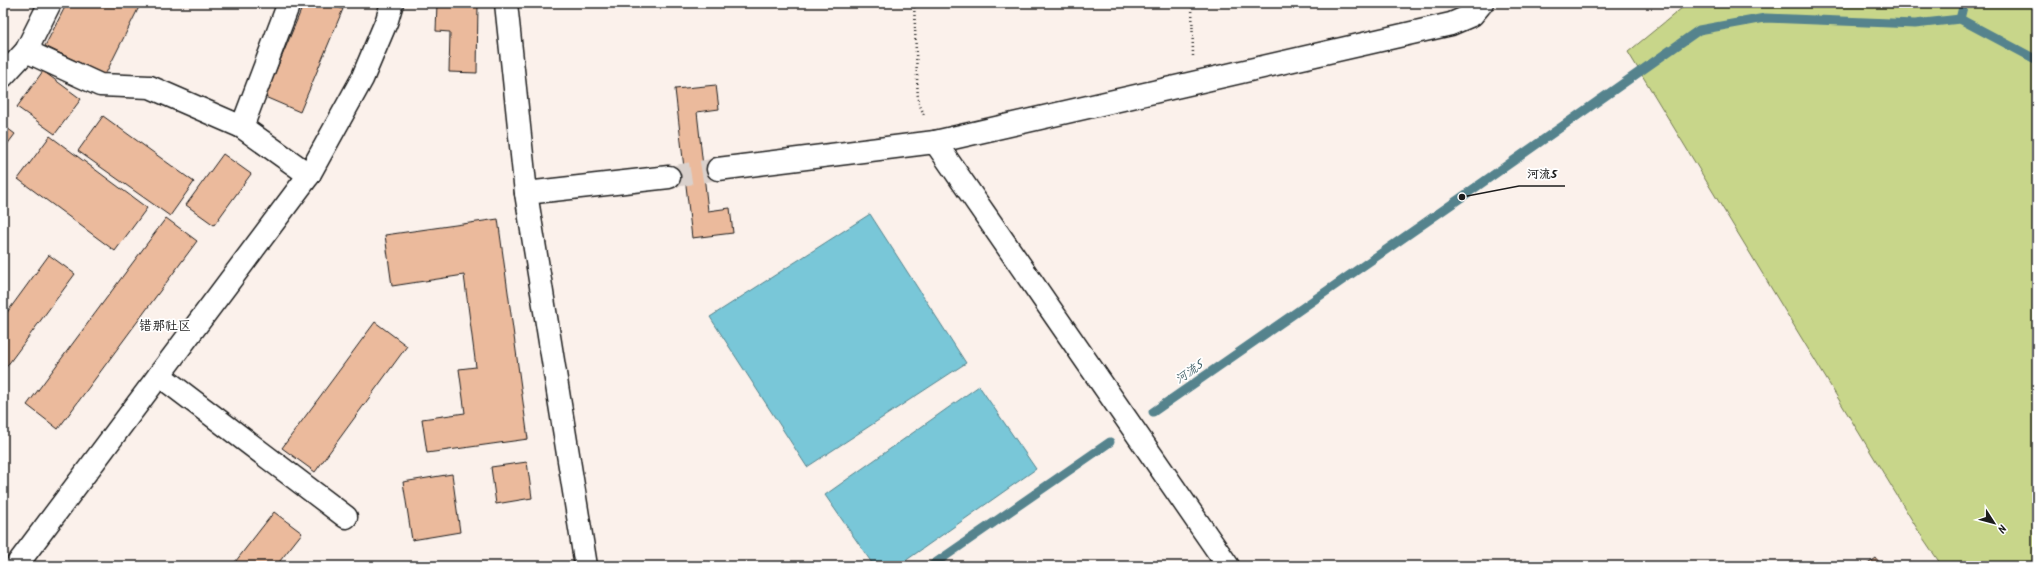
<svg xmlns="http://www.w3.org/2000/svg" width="2040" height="569" font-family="Kalam,'LXGW WenKai TC',sans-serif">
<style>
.green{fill:#c8d68a;stroke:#727953}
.water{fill:#79c7d8;stroke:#54838d}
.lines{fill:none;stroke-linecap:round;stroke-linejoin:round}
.stream{stroke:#54838d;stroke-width:9}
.building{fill:#ebba9c;stroke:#1c1c1c}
.minor-tunnel{stroke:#dad1cc;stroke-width:22;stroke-dasharray:22 11;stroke-linecap:butt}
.minor-casing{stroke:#1c1c1c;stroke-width:25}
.path{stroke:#1c1c1c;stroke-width:2.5;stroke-dasharray:1 3;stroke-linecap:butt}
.minor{stroke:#fff;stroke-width:22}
.labels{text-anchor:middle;stroke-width:3.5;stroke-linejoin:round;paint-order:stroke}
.water-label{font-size:12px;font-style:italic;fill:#416067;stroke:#fff}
.quarter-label{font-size:13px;fill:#1c1c1c;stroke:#fff}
.leader{fill:none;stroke:#1c1c1c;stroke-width:1.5}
.callout-dot{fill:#1c1c1c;stroke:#fff;stroke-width:1.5}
.callout-label{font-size:12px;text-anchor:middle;font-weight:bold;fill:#1c1c1c;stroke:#fff;stroke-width:3.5;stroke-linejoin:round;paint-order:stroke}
</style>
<rect width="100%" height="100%" fill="#fbf1eb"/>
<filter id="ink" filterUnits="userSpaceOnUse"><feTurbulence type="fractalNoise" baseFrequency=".025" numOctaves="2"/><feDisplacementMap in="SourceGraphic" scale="8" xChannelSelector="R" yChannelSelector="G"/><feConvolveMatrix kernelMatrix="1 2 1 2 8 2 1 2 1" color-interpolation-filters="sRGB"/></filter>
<g filter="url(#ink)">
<path class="green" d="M1688 3H2037V566H1942L1921 535 1628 52Z"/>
<g class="water">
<path d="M870 214 966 363 807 467 710 317Z"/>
<path d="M979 386 1036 469 898 566H874L825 495Z"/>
</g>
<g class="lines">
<g class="stream">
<path d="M1960 19 1964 3"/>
<path d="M1153 412 1462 197 1699 30 1765 18 1915 24 1960 19 2037 60"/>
<path d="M931 566 1110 442"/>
</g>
</g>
<g class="building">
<path d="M67 3H141L105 75 45 46Z"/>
<path d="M304 3H327L343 9 300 112 265 97Z"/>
<path d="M339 3H350L349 6Z"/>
<path d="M437 3H478L477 73 449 72 450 32 436 31Z"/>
<path d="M43 71 81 99 55 134 17 107Z"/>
<path d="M716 85 719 109 697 112 708 211 730 208 733 233 692 238 675 89Z"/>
<path d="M103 116 194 182 170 216 78 151Z"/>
<path d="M3 125 15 134 3 150Z"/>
<path d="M50 136 147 208 115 251 18 179Z"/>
<path d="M223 154 251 174 214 225 186 205Z"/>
<path d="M166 218 197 241 58 429 27 405Z"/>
<path d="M498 219 528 439 427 453 422 419 465 413 459 369 476 367 464 275 392 286 385 235Z"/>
<path d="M49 255 75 274 4 370 3 318Z"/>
<path d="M375 322 407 346 315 472 282 448Z"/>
<path d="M527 462 532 498 496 504 491 467Z"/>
<path d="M452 474 460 532 412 540 403 482Z"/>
<path d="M274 512 302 533 276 566H232Z"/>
<path d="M1876 558 1882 566H1865Z"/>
</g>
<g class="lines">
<path class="minor-tunnel" d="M669 177 718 169"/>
<g class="minor-casing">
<g id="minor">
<path d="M506 3 526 193 586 566"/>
<path d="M26 51 100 85 150 87 242 127 309 175"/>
<path d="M3 76 26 51 50 3"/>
<path d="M242 127 289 3"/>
<path d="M935 142 1451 24 1472 15 1482 3"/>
<path d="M718 169 935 142 1228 566"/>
<path d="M526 193 669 177"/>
<path d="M159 375 346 517"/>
<path d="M16 566 309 175 362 79 387 20 392 3"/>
</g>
</g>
<g class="path">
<path d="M914 3 918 101 925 117"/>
<path d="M1192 3 1193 56"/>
<path d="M1123 566 1129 562"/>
</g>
<use href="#minor" class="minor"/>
</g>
</g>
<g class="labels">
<g class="water-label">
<text transform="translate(1189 372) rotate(-35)" y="4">河流5</text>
</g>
<g class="quarter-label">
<text x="165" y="330">错那社区</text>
</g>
</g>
<path class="leader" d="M1462 197L1519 186H1565"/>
<circle class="callout-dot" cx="1462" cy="197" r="4"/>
<g class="callout-label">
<text x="1542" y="178">河流5</text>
</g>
<rect width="2040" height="569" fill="none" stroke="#fff" stroke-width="16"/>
<rect x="8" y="8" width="2024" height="553" fill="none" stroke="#1c1c1c" stroke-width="1.5" filter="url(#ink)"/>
<g transform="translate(1994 523) rotate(126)" stroke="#ffffff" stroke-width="3" paint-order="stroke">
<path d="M0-3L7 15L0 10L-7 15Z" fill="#1c1c1c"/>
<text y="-6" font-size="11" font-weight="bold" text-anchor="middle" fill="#1c1c1c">N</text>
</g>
</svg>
